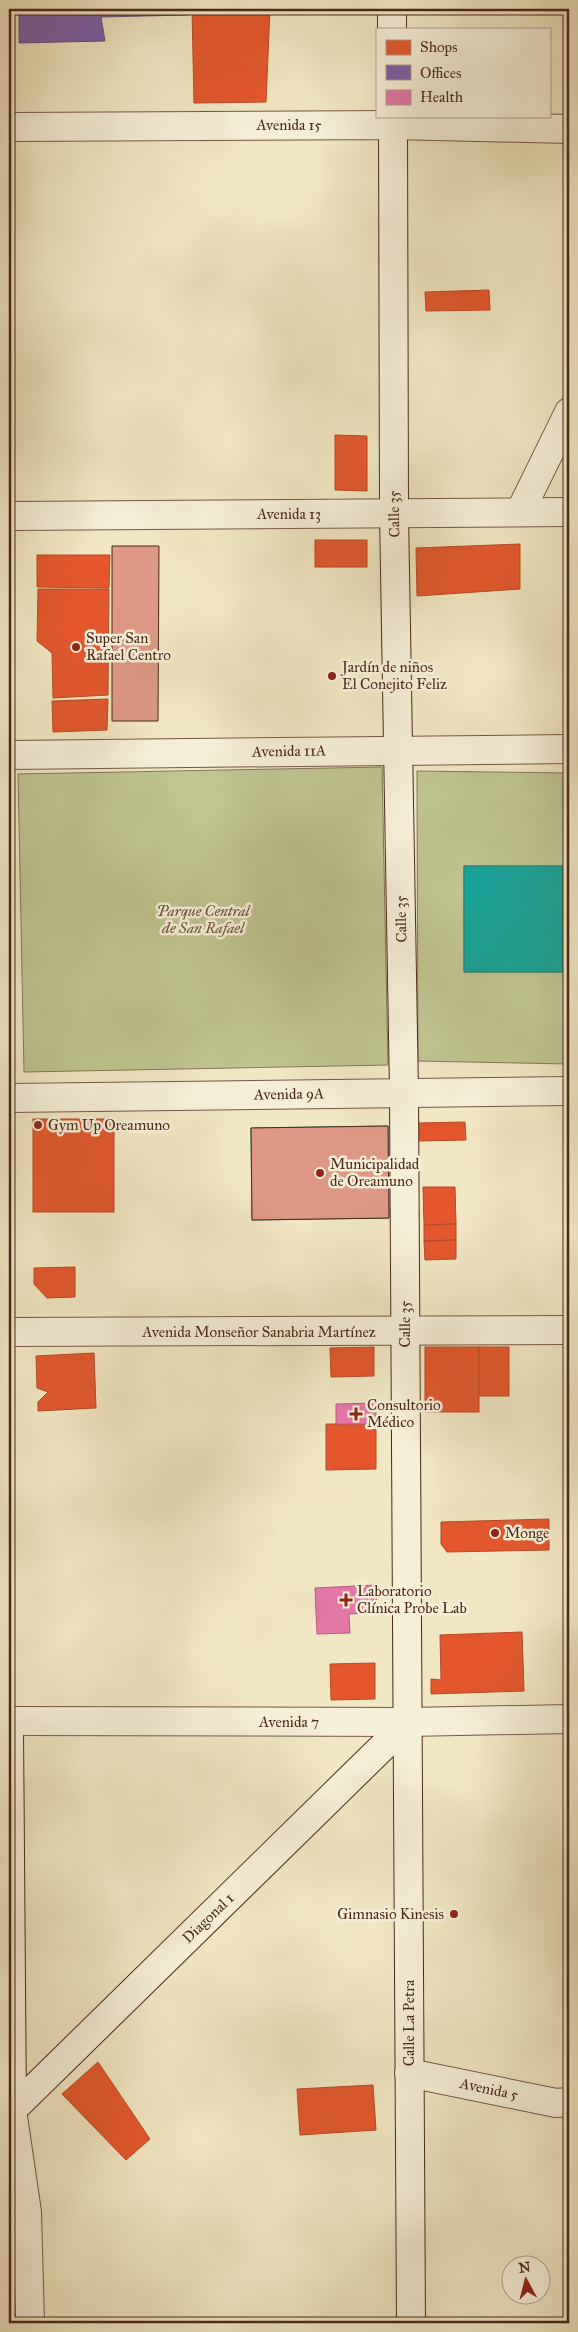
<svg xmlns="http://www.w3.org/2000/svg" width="578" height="2332" viewBox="0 0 578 2332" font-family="'IM FELL Great Primer',serif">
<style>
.green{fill:#bfc490;stroke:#857654}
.shops{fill:#e4572e;stroke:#b64928}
.offices{fill:#7b5ea7;stroke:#6d4e7c}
.health{fill:#e377a8;stroke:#b55f7d}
.public{fill:#17a398;stroke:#277e72}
.building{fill:#dd9983;stroke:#4b2819}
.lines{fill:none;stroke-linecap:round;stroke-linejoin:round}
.street-casing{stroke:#745843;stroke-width:30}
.secondary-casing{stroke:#4b2819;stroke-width:30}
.street{stroke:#f6efd7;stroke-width:28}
.secondary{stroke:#f6efd7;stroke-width:28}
.poi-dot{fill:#8f2418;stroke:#f6efd7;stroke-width:2}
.labels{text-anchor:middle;stroke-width:5;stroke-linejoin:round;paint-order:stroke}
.street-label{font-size:15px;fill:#4b2819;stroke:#f6efd7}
.poi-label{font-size:15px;fill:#4b2819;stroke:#f6efd7;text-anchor:start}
.park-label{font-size:15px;font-style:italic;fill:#684f37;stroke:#f6efd7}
</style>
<rect width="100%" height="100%" fill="#f1e7c2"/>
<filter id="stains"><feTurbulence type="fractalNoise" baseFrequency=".004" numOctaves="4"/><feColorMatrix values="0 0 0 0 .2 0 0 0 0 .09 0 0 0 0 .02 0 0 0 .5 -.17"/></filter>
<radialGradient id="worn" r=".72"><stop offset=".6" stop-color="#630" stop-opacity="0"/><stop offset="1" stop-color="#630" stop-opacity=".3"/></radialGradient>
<g class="green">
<path d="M382 767 388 1065 24 1072 18 774Z"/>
<path d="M417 771 569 773V866H464V972H569V1064L418 1061Z"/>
</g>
<g class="shops">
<path d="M192 9H270L266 102 194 103Z"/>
<path d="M489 290 490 310 426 311 425 292Z"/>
<path d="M335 435 367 436V491L335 490Z"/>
<rect x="315" y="540" width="52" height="27"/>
<path d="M520 544V589L417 596 416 548Z"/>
<path d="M37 555H110L109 588 37 587Z"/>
<path d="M38 589H109L108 695 53 698 52 653 37 641Z"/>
<path d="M108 699 107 730 53 732 52 701Z"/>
<rect x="33" y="1119" width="81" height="93"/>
<path d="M465 1122 466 1140 418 1141 417 1123Z"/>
<path d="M423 1187H455L456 1224 424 1225Z"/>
<path d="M456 1224V1240L424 1241V1225Z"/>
<path d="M456 1240V1259L425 1260 424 1241Z"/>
<path d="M75 1267V1297L47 1298 34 1284V1268Z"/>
<path d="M374 1347V1376L331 1377 330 1348Z"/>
<rect x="425" y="1347" width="54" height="65"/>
<rect x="479" y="1347" width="30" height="49"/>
<path d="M94 1353 96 1408 38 1411V1402L48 1392 37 1388 36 1356Z"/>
<path d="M326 1424H376V1469L326 1470Z"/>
<path d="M549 1519V1550L447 1552 441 1544V1522Z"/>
<path d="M522 1632 524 1691 431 1694V1679L441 1680 440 1635Z"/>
<path d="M375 1663V1699L331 1700 330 1664Z"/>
<path d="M98 2062 150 2139 126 2160 62 2094Z"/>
<path d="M373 2085 376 2130 300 2135 297 2089Z"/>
</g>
<path class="offices" d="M19 9H188V15L101 17 105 41 19 43Z"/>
<g class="health">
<path d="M376 1403V1424H336V1404Z"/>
<path d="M376 1585 377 1613 349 1614 350 1633 317 1634 315 1588Z"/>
</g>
<g class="public">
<rect x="464" y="866" width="105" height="106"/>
<path d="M388 1126 389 1218 252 1220 251 1128Z"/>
</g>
<g class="building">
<path d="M112 546H159L158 721H112Z"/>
<path d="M388 1126 389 1218 252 1220 251 1128Z"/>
</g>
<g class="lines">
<g class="street-casing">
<g id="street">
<path d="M9 127 393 125 569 129"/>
<path d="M520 512 569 412"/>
<path d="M9 516 569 512"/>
<path d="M9 755 569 749"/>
<path d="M9 1098 569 1091"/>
<path d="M9 1332 569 1330"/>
<path d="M9 1721 408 1722 569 1719"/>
<path d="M409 2073 556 2103 569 2102"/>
<path d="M12 2110 27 2212 30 2323"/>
</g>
</g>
<g class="secondary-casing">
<g id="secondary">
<path d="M392 9V29"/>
<path d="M393 116 394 513 404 1092 411 2323"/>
<path d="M9 1729 12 2110"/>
<path d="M9 2113 408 1722"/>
</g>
</g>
<use href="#street" class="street"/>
<use href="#secondary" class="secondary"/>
</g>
<g class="poi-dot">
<circle cx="76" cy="647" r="5"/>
<circle cx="332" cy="676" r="5"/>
<circle cx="38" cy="1125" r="5"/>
<circle cx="320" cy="1173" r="5"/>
<path d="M353.5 1406.5h5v5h5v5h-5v5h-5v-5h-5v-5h5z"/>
<circle cx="495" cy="1533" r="5"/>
<path d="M343.5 1592.5h5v5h5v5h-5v5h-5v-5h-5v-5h5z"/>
<circle cx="454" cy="1914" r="5"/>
</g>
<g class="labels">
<g class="street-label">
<text x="289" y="130">Avenida 15</text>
<text x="289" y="519">Avenida 13</text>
<text transform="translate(394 514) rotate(-91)" y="5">Calle 35</text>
<text transform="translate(289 751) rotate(-1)" y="5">Avenida 11A</text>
<text transform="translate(401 919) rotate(-91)" y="5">Calle 35</text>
<text transform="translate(289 1094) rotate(-1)" y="5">Avenida 9A</text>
<text transform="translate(405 1324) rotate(-90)" y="5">Calle 35</text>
<text x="259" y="1337">Avenida Monseñor Sanabria Martínez</text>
<text x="289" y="1727">Avenida 7</text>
<text transform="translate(208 1918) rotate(-44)" y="5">Diagonal 1</text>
<text transform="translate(409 2023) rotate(-90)" y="5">Calle La Petra</text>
<text transform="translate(489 2089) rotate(12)" y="5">Avenida 5</text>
</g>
<g class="poi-label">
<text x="86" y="643">Super San<tspan x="86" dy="17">Rafael Centro</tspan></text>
<text x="342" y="672">Jardín de niños<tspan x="342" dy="17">El Conejito Feliz</tspan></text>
<text x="48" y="1130">Gym Up Oreamuno</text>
<text x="330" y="1169">Municipalidad<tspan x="330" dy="17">de Oreamuno</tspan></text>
<text x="367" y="1410">Consultorio<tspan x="367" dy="17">Médico</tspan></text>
<text x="505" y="1538">Monge</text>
<text x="357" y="1596">Laboratorio<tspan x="357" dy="17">Clínica Probe Lab</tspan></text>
<text x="444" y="1919" text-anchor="end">Gimnasio Kinesis</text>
</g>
<g class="park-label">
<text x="203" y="916">Parque Central<tspan x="203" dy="17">de San Rafael</tspan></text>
</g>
</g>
<rect width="578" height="2332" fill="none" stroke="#f1e7c2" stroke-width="30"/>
<rect x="10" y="10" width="558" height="2312" fill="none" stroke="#4b2819" stroke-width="2.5"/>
<rect x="15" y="15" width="548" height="2302" fill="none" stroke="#4b2819"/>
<rect x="376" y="28" width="175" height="90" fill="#f6efd7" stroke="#b29f8b"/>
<rect x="386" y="40" width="25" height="15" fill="#e4572e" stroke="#b29f8b"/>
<text x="420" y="52" font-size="15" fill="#4b2819">Shops</text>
<rect x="386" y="65" width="25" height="15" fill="#7b5ea7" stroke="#b29f8b"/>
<text x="420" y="78" font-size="15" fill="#4b2819">Offices</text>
<rect x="386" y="90" width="25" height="15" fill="#e377a8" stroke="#b29f8b"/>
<text x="420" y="102" font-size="15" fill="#4b2819">Health</text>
<g transform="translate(526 2280) rotate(353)"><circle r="24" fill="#f6efd7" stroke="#b29f8b"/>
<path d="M0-4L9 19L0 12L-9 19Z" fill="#8f2418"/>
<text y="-8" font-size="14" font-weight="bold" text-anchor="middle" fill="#4b2819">N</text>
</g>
<rect width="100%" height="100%" filter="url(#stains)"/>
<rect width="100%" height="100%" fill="url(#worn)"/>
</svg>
